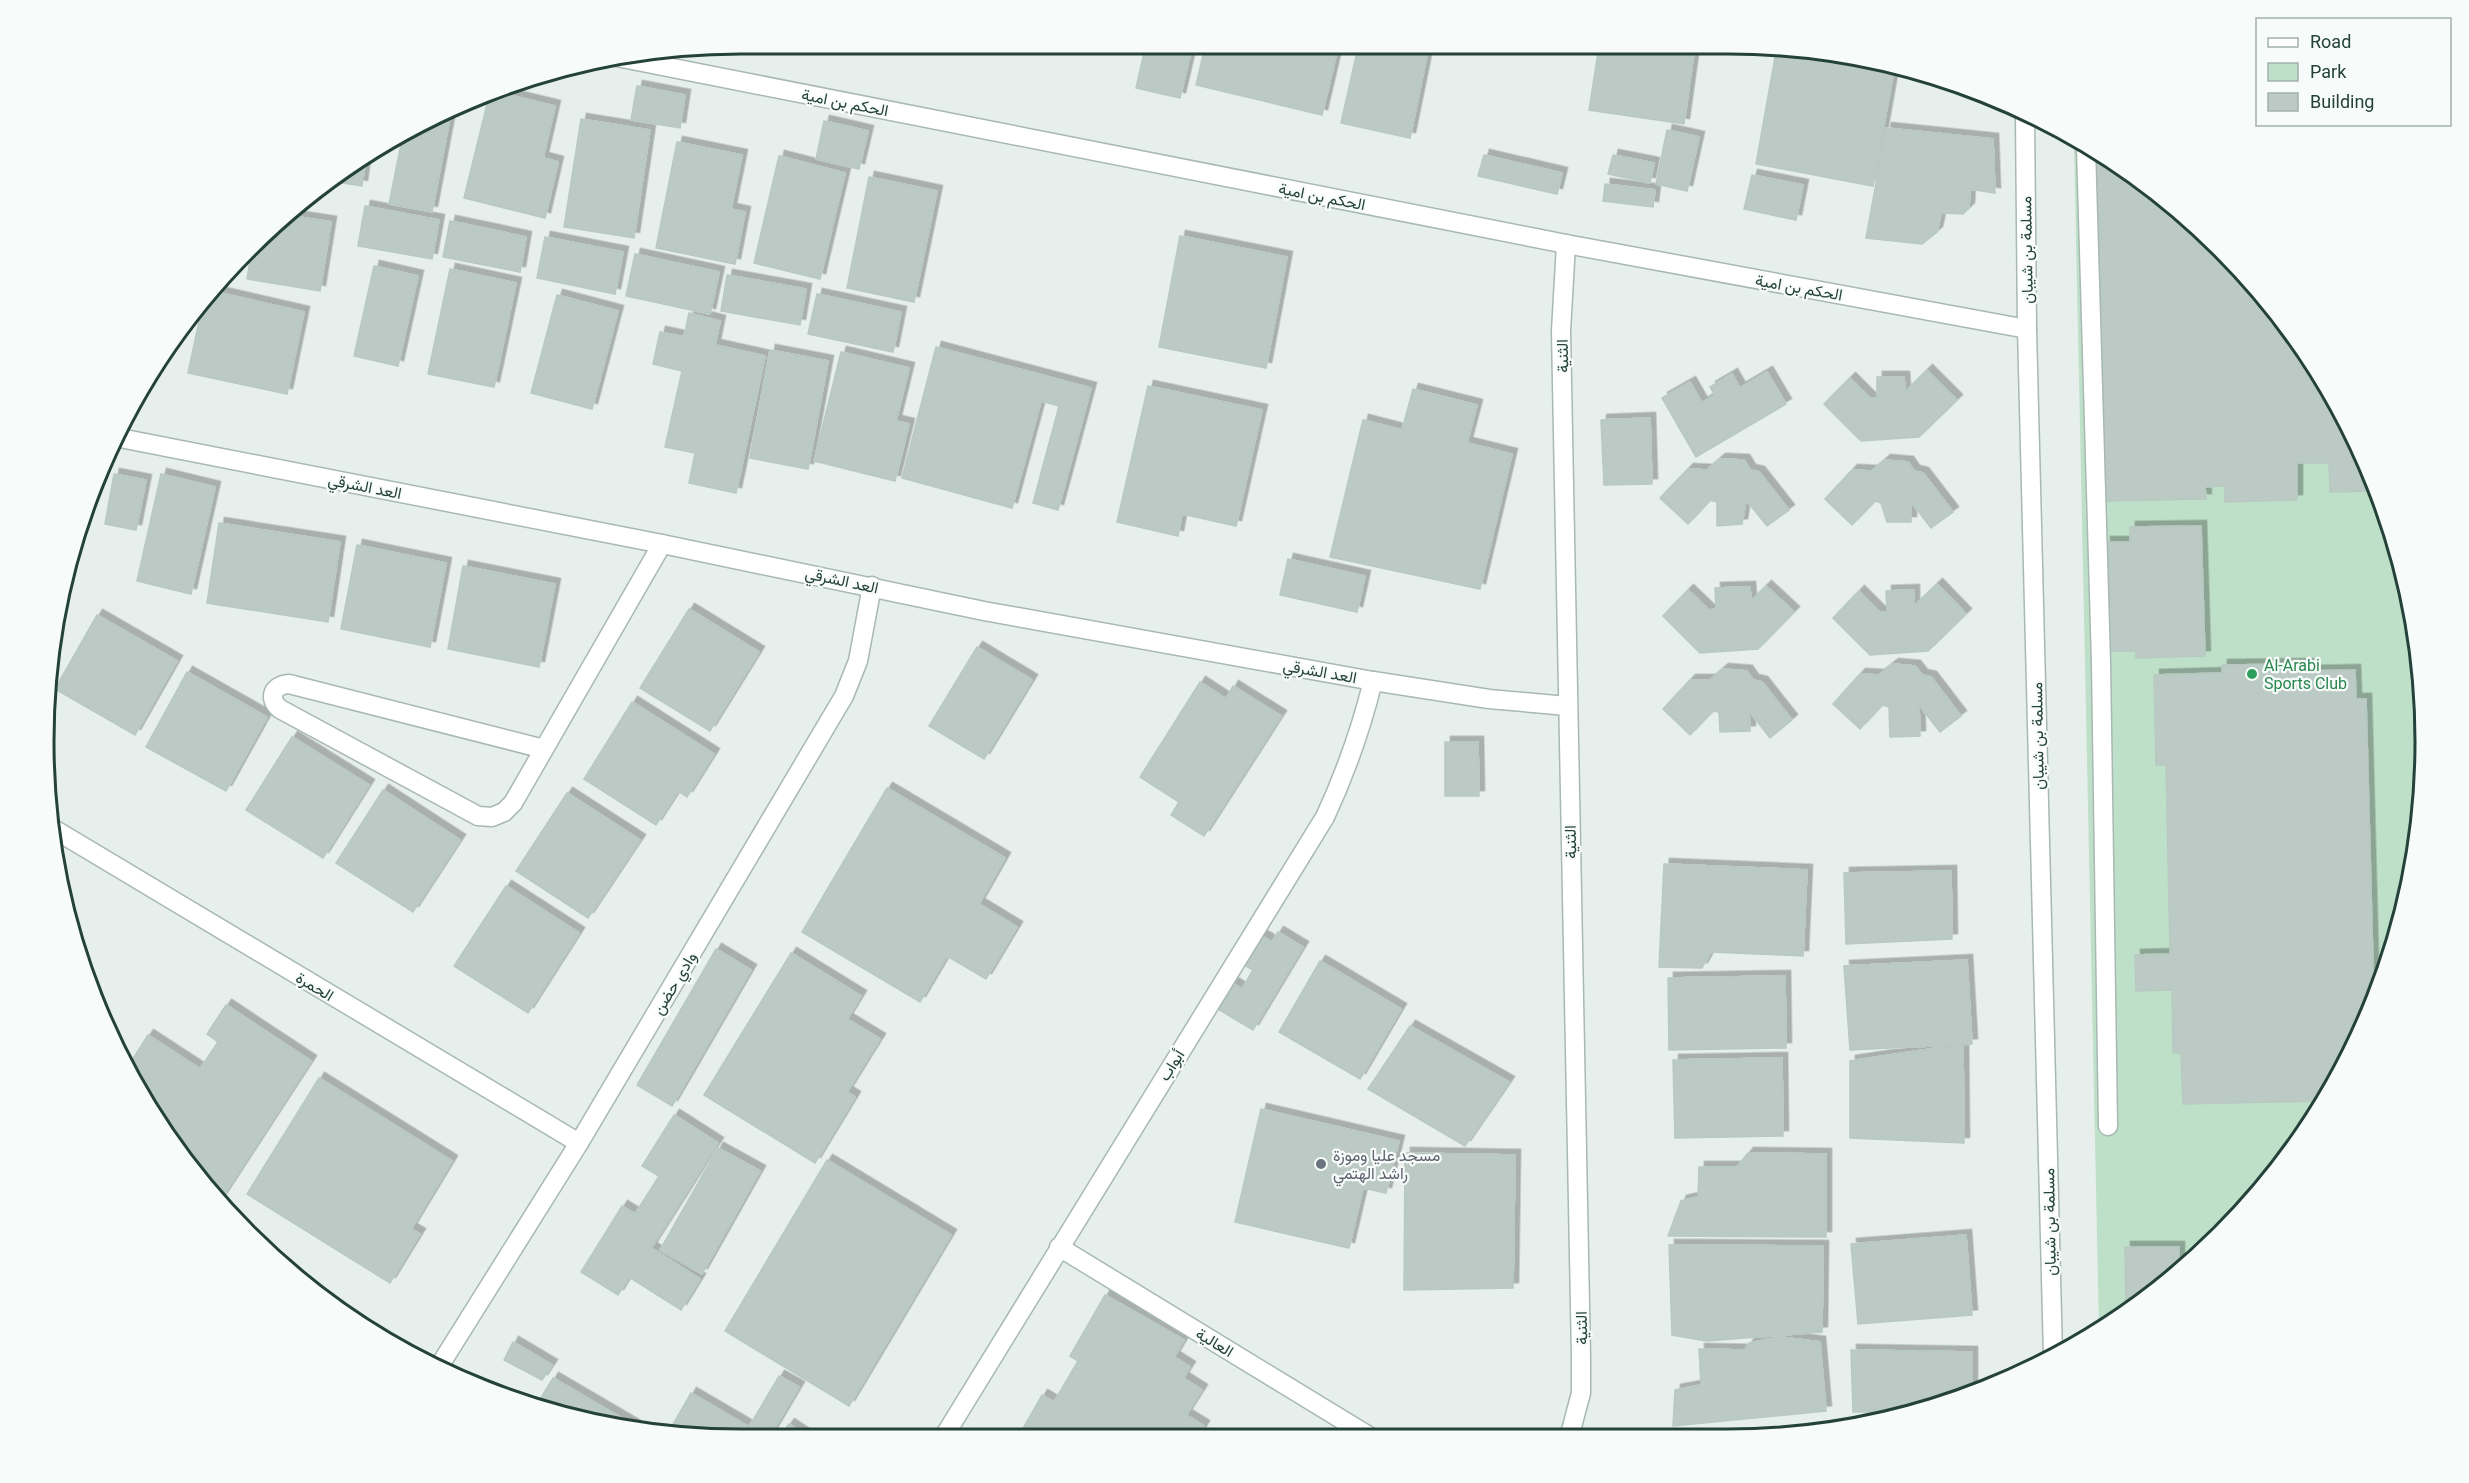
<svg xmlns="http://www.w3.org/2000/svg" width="2469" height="1483" viewBox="0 0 2469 1483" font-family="Roboto,Vazirmatn,sans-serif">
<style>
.green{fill:#bfe0c8}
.building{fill:#bbcac4;stroke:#b8c9c2;stroke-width:1.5;filter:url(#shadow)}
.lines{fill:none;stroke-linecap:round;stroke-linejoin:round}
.lane-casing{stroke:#a8b8b2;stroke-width:21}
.street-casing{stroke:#a8b8b2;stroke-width:21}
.lane{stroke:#fff;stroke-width:18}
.street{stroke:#fff;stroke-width:18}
.leisure-dot{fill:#2e9e5b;stroke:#f7fbf9;stroke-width:2}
.worship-dot{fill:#6b7280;stroke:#f7fbf9;stroke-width:2}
.labels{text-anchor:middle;stroke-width:4.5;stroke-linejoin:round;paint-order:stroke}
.street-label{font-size:16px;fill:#24423a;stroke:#f7fbf9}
.leisure-label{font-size:16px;fill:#27864d;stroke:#f7fbf9;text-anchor:start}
.worship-label{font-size:16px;fill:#5b616d;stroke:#f7fbf9;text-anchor:start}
.rim{fill:none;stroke:#24423a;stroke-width:3}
</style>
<defs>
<filter id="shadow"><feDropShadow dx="5.5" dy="-5.5" stdDeviation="0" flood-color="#0004"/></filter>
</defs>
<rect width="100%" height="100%" fill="#e6efeb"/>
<path class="green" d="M2074 141 2116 161 2221 248 2308 354 2372 475 2412 606 2425 742 2412 878 2372 1009 2308 1130 2188 1266 2099 1330Z"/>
<g class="building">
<path d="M1695 45 1684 124 1589 110 1599 46Z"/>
<path d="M1413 46 1428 50 1410 138 1341 123 1358 47Z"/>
<path d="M1777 46 1894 69 1873 186 1756 164Z"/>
<path d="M1192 47 1180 98 1136 88 1145 48Z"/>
<path d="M1205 47H1338L1322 115 1196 85Z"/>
<path d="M637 86 685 95 680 128 631 120Z"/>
<path d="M492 91 555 106 543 158 558 162 545 218 464 198 490 92Z"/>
<path d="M452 107 432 212 389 204 403 134 432 116Z"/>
<path d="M581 119 650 130 634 238 564 227Z"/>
<path d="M824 121 868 131 859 169 816 159Z"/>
<path d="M1886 128 1993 139 1995 193 1970 189 1969 208 1963 214 1941 213 1937 232 1922 244 1866 238Z"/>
<path d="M1667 130 1699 137 1687 191 1656 184Z"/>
<path d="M677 142 742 155 731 209 745 212 735 264 656 248Z"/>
<path d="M2091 149 2116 161 2221 248 2308 354 2372 475 2377 491 2330 492 2329 463H2297V500L2225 502V486L2205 487 2206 499 2106 501Z"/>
<path d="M1484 155 1562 173 1557 194 1478 176Z"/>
<path d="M1613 155 1654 163 1650 183 1608 174Z"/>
<path d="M779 156 845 173 820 279 754 263Z"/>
<path d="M366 157 362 186 330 181V179Z"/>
<path d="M1752 175 1803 185 1796 220 1744 209Z"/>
<path d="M869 177 937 191 914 302 847 288Z"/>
<path d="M1605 184 1655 190 1653 207 1603 201Z"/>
<path d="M365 206 439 220 432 259 358 246Z"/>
<path d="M286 215 331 222 320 291 247 279 253 244Z"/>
<path d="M450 221 526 237 520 272 443 257Z"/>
<path d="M1180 236 1287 257 1266 368 1159 347Z"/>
<path d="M545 237 623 252 615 294 537 278Z"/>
<path d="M635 254 719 272 710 314 626 296Z"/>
<path d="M374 266 418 276 398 366 354 356Z"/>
<path d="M450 269 516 283 494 387 428 374Z"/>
<path d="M727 275 806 289 800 325 721 311Z"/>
<path d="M212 291 304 312 287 394 188 373 203 303Z"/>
<path d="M817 294 901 312 893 352 808 334Z"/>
<path d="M557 295 618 311 592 409 531 393Z"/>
<path d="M689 313 720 321 715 345 765 356 736 493 689 483 695 453 665 447 682 371 653 364 660 332 684 337Z"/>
<path d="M936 347 1091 388 1058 510 1033 503 1059 406 1041 401 1012 508 902 478Z"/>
<path d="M770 350 828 361 808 469 750 458Z"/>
<path d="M841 352 909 368 896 421 909 424 895 481 814 461Z"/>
<path d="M1927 370 1957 400 1919 437 1861 441 1824 404 1850 378 1870 398H1877V377H1904L1905 392Z"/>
<path d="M1767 372 1786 404 1696 457 1662 398 1690 382 1702 403 1715 395 1710 387 1732 374 1740 388Z"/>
<path d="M1148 386 1262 410 1236 526 1182 514 1178 536 1117 522Z"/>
<path d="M1413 389 1477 405 1467 443 1512 454 1480 589 1330 557 1363 420 1402 430Z"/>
<path d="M1650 418 1652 484 1604 485 1601 420Z"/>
<path d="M1720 459 1744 460 1750 470 1759 472 1789 510 1767 526 1746 500 1742 524 1717 526V502L1710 500 1688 524 1660 498 1688 469 1707 470Z"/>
<path d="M1885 460 1908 462 1914 471 1923 473 1953 512 1931 528 1911 502V522H1887L1881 503 1875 501 1852 525 1825 499 1852 470 1872 471Z"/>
<path d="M114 474 146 480 136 530 105 524Z"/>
<path d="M161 474 215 487 191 594 137 581Z"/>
<path d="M219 523 340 542 328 622 207 603Z"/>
<path d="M2201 526 2205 656 2136 658V651H2109L2105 542H2130V527Z"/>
<path d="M357 545 446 563 430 647 341 629Z"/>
<path d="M1288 559 1365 576 1357 612 1280 595Z"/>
<path d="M463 566 555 584 539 667 448 649Z"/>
<path d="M1937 584 1966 614 1928 651 1870 655 1833 618 1859 591 1880 612H1887L1886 591 1914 590V606Z"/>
<path d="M1766 586 1794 612 1758 649 1700 653 1663 616 1688 590 1709 610 1716 609 1715 588 1750 587 1751 601Z"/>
<path d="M689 609 759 652 710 731 640 688Z"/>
<path d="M97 615 177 661 135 735 55 689Z"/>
<path d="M977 647 1032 680 984 759 929 726Z"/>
<path d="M1893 664 1915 666 1922 675 1931 677 1961 716 1940 732 1919 705 1920 736 1890 737 1889 707 1882 705 1860 729 1833 704 1860 674 1879 675Z"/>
<path d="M2308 664V671L2355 670 2356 699H2366L2374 1004 2323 1101 2183 1104 2181 1053H2173L2172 990 2136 991 2135 955 2170 954 2166 765H2156L2154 675 2222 673V665Z"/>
<path d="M1723 669 1747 671 1753 680 1762 682 1792 720 1770 738 1749 711 1750 731 1720 732 1719 712 1713 711 1690 735 1663 709 1690 680H1710Z"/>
<path d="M187 672 267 717 226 791 146 747Z"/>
<path d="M1200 682 1226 699 1233 686 1281 716 1204 836 1171 815 1179 802 1140 777Z"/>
<path d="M632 702 714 754 687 797 678 791 656 825 584 779Z"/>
<path d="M292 737 369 785 323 858 246 810Z"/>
<path d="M1445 742H1478L1479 796H1445Z"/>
<path d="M887 788 1005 858 979 904 1017 927 986 979 947 956 920 1002 802 932Z"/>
<path d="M383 790 460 840 413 912 336 863Z"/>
<path d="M567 793 640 840 588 918 516 871Z"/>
<path d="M1664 864 1807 870 1803 956 1711 952 1702 968 1659 967Z"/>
<path d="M1951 871 1952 939 1846 944 1844 873Z"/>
<path d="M506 886 579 933 528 1013 454 966Z"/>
<path d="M1255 932 1272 942 1278 932 1303 947 1253 1030 1211 1005 1226 979 1242 989 1253 970 1237 961Z"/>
<path d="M716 949 751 970 672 1106 637 1085Z"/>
<path d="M791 953 861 996 847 1019 880 1039 847 1092 855 1097 815 1163 704 1095Z"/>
<path d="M1967 960 1972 1044 1850 1050 1844 966Z"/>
<path d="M1320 961 1401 1009 1360 1079 1279 1032Z"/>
<path d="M1785 976 1786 1048 1669 1050 1668 978Z"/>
<path d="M226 1005 311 1061 219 1202 188 1166 137 1090 127 1068 148 1035 200 1069 218 1042 207 1034Z"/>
<path d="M1410 1026 1509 1082 1465 1146 1368 1089Z"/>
<path d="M1963 1044 1964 1143 1850 1138V1061Z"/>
<path d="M1782 1058 1783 1136 1675 1138 1673 1060Z"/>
<path d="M319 1078 452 1161 411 1229 420 1234 390 1283 247 1194Z"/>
<path d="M1261 1109 1399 1141 1386 1193 1363 1188 1349 1248 1235 1222Z"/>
<path d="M674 1115 718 1143 651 1248 700 1279 681 1310 629 1277 618 1295 581 1272 622 1206 635 1214 659 1176 642 1166Z"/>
<path d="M718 1148 760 1171 702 1274 660 1250Z"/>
<path d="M1405 1153 1515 1155 1513 1288 1404 1290Z"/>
<path d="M1748 1153 1826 1154V1237L1668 1236 1681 1201 1698 1197 1699 1167H1737Z"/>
<path d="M827 1160 951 1235 849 1406 725 1331Z"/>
<path d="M1966 1235 1972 1315 1858 1324 1851 1244Z"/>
<path d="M1669 1245 1823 1246 1822 1332 1707 1341 1672 1335Z"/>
<path d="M2125 1247H2179V1273L2126 1311Z"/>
<path d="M1105 1295 1184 1340 1174 1357 1190 1367 1183 1378 1202 1390 1186 1415 1204 1426 1197 1438H1031L1021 1432 1042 1395 1054 1402 1078 1361 1070 1356Z"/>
<path d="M1780 1337 1820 1342 1826 1411 1673 1426 1675 1390 1701 1385 1699 1349 1745 1350 1749 1343Z"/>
<path d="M513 1342 552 1365 542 1380 504 1360Z"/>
<path d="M1851 1350 1972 1352V1389L1918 1412H1853Z"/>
<path d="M779 1376 799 1387 769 1438H696L668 1433 691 1393 749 1427Z"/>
<path d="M553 1378 635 1426 536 1406Z"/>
<path d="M789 1424 810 1438H779Z"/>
<path d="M1801 1433 1773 1438H1675V1437Z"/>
</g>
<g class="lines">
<g class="lane-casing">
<path id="lane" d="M2086 147 2101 662 2108 1126"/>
</g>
<g class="street-casing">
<g id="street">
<path d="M617 57 1566 244 2027 329"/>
<path d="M2025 117 2027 329 2053 1356"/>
<path d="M1566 244 1561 331 1581 1357V1393L1569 1438"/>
<path d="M120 438 662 544 984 611 1373 681 1489 699 1567 706"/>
<path d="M544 749 289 684C273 685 267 698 280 709L478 816 492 817 504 812 513 803 662 544"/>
<path d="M52 828 579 1143"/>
<path d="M1059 1247 1372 1438"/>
<path d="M440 1365 579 1143 844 696 858 661 872 586"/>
<path d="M943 1438 1325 817C1346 772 1361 729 1373 681"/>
</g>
</g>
<use href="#lane" class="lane"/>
<use href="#street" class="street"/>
</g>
<circle class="leisure-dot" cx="2252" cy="674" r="6"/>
<circle class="worship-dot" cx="1321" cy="1164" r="6"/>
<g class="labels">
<g class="street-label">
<text transform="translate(845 102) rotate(11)" y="6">الحكم بن امية</text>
<text transform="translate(1322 196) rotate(11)" y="6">الحكم بن امية</text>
<text transform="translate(2026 250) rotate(-91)" y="6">مسلمة بن شيبان</text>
<text transform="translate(1799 287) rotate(10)" y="6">الحكم بن امية</text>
<text transform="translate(1562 356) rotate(-91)" y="6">الثنية</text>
<text transform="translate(365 486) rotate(11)" y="6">العد الشرقي</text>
<text transform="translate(842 580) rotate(12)" y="6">العد الشرقي</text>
<text transform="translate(1320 671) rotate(10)" y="6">العد الشرقي</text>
<text transform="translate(2037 736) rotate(-91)" y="6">مسلمة بن شيبان</text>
<text transform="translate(1570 842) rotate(-91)" y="6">الثنية</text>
<text transform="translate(674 983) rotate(-59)" y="6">وادي حضن</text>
<text transform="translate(315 986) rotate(31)" y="6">الحمرة</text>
<text transform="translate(1171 1065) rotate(-58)" y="6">أبواب</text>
<text transform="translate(2049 1222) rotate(-91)" y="6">مسلمة بن شيبان</text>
<text transform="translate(1581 1328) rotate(-91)" y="6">الثنية</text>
<text transform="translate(1215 1342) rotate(31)" y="6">العالية</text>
</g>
<g class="leisure-label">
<text x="2264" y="671">Al-Arabi<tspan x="2264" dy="18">Sports Club</tspan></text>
</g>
<g class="worship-label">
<text x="1333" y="1161">مسجد عليا وموزة<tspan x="1333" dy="18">راشد الهتمي</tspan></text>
</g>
</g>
<path d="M0 0H2469V1483H0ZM741 54H1728A687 687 0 0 1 2415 741V742A687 687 0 0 1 1728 1429H741A687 687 0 0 1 54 742V741A687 687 0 0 1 741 54Z" fill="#f7fbf9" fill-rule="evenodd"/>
<path class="rim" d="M741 54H1728A687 687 0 0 1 2415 741V742A687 687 0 0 1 1728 1429H741A687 687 0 0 1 54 742V741A687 687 0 0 1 741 54Z"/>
<rect x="2256" y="18" width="195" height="108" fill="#f7fbf9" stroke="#a3b1ad" stroke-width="1.5"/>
<rect x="2268" y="38" width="30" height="9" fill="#ffffff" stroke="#a3b1ad" stroke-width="1.5"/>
<text x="2310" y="48" font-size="18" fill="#24423a">Road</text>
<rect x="2268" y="63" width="30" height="18" fill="#bfe0c8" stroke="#a3b1ad" stroke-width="1.5"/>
<text x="2310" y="78" font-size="18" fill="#24423a">Park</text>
<rect x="2268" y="93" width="30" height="18" fill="#bbcac4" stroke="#a3b1ad" stroke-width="1.5"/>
<text x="2310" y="108" font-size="18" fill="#24423a">Building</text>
</svg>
